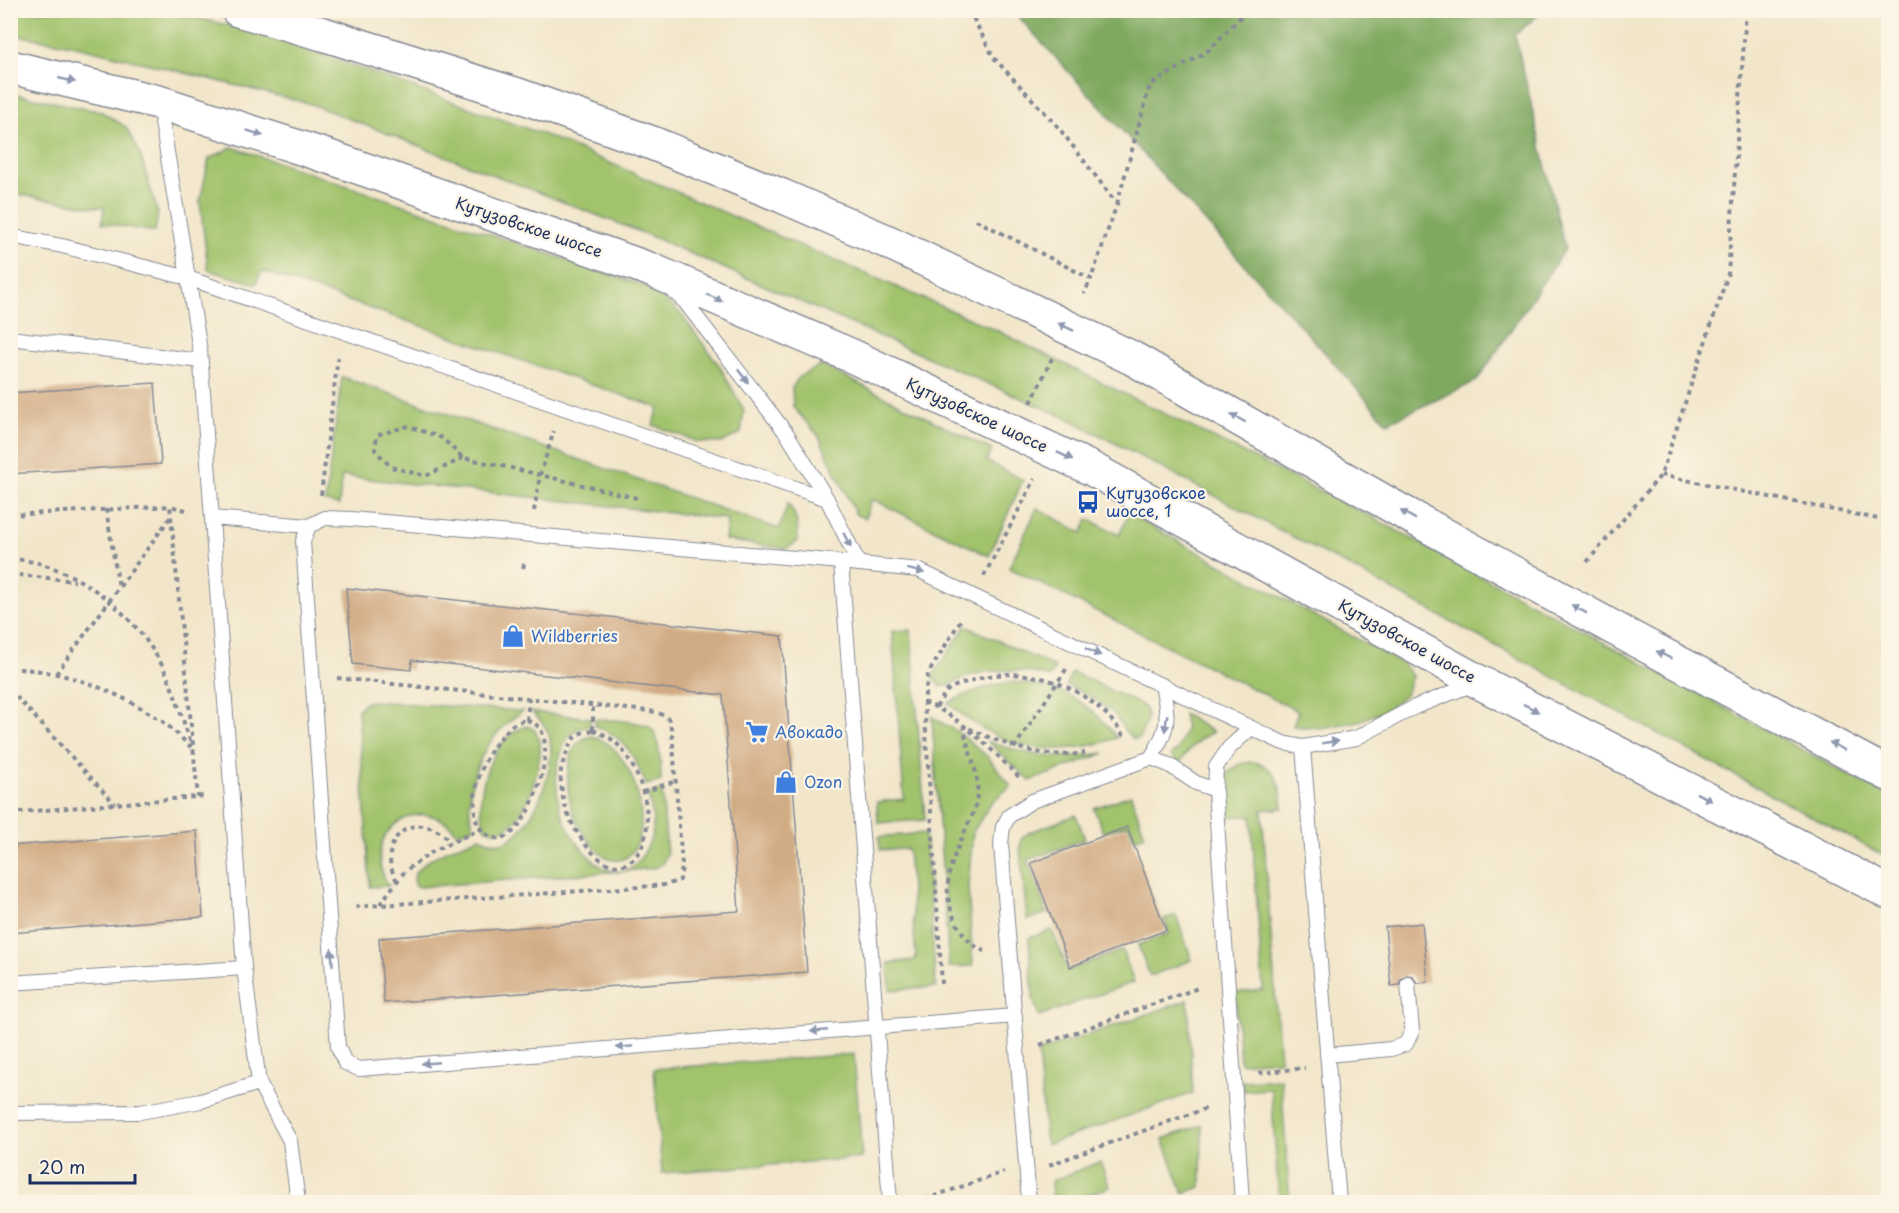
<svg xmlns="http://www.w3.org/2000/svg" width="1899" height="1213" viewBox="0 0 1899 1213" font-family="'Playpen Sans',sans-serif">
<style>
.green{fill:#a1c36c;stroke:#5e7965;stroke-width:1.5}
.forest{fill:#80a960;stroke:#4e6c5f;stroke-width:1.5}
.building{fill:#d1ab83}
.lines{fill:none;stroke-linecap:round;stroke-linejoin:round}
.lane-casing{stroke:#868a94;stroke-width:16}
.primary-casing{stroke:#868a94;stroke-width:36}
.path{stroke:#868a94;stroke-width:4;stroke-dasharray:4.5 4.5;stroke-linecap:butt}
.lane{stroke:#fff;stroke-width:14}
.primary{stroke:#fff;stroke-width:33}
.oneway{fill:#8d97ae}
.labels{text-anchor:middle;stroke-width:4.5;stroke-linejoin:round;paint-order:stroke}
.street-label{font-size:16px;fill:#1b2f5e;stroke:#fcf5e5}
.transit-label{font-size:16px;fill:#164399;stroke:#fcf5e5;text-anchor:start}
.shop-label{font-size:16px;fill:#366cbe;stroke:#fcf5e5;text-anchor:start}
</style>
<rect width="100%" height="100%" fill="#fcf5e5"/>
<filter id="ink" filterUnits="userSpaceOnUse"><feTurbulence type="fractalNoise" baseFrequency=".0167" numOctaves="2"/><feDisplacementMap in="SourceGraphic" scale="12" xChannelSelector="R" yChannelSelector="G"/><feConvolveMatrix kernelMatrix="1 2 1 2 8 2 1 2 1" color-interpolation-filters="sRGB"/></filter>
<filter id="wash" filterUnits="userSpaceOnUse"><feTurbulence type="fractalNoise" baseFrequency=".008" numOctaves="4" result="noise"/><feDisplacementMap in="SourceGraphic" scale="24" xChannelSelector="R" yChannelSelector="G"/><feGaussianBlur stdDeviation="1.35" result="paint"/><feColorMatrix in="noise" values="0 0 0 0 0 0 0 0 0 0 0 0 0 0 0 0 0 1.4 0 .05"/><feComposite in="paint" operator="in"/></filter>
<g filter="url(#wash)">
<rect width="100%" height="100%" fill="#f2e6ca"/>
<g class="green">
<path d="M10 11H164L259 32 545 135 996 330 1368 515 1888 796V858L1348 566 1069 419 648 235 311 104 72 45 11 34Z"/>
<path d="M10 93 102 112 126 127 139 151 158 213 155 232 102 223 104 207H93L11 193Z"/>
<path d="M232 147 650 288 680 313 719 365 744 410 741 433 721 443 698 442 653 425 659 408 262 271 256 284 208 270 200 201 209 159Z"/>
<path d="M821 365 992 450 986 461 1023 480 989 556 872 499 865 518 856 515 818 435 793 407 792 388 799 377Z"/>
<path d="M342 377 779 529 788 503C797 516 799 527 797 542L786 549 725 540 727 519 342 476 339 505 325 502Z"/>
<path d="M1037 508 1082 533 1088 519 1119 535 1129 514 1403 664 1412 676 1406 694 1386 710 1359 721 1321 728 1293 726 1298 711 1009 568Z"/>
<path d="M966 626 1055 667 1050 677C1023 669 999 668 972 675 961 678 952 685 941 687L932 677Z"/>
<path d="M911 630 925 820 878 823 877 802 904 799 892 631Z"/>
<path d="M1072 672 1142 705C1152 716 1145 726 1139 738L1134 739C1124 734 1121 721 1112 713 1098 700 1083 692 1066 685Z"/>
<path d="M1009 682C1057 684 1088 699 1117 738 1050 760 1001 750 948 703 968 692 986 686 1009 682Z"/>
<path d="M371 701 523 711C513 718 503 726 495 736 476 759 462 799 474 827L457 833C421 788 355 834 389 886L370 887 358 710 363 704Z"/>
<path d="M532 712 591 718 590 725C569 731 567 736 560 756 555 771 556 789 559 805 565 834 609 898 639 860 646 852 653 837 653 827 654 817 650 805 648 795L662 790 667 854 662 864 655 868 623 871 421 887 415 886C414 881 413 876 416 872 427 857 463 843 480 837 489 842 501 846 510 839 536 822 555 769 550 739 548 728 540 720 532 712Z"/>
<path d="M1183 714 1213 732C1198 739 1187 750 1179 765L1171 755 1177 750 1186 729Z"/>
<path d="M932 717 958 732 987 756 1011 786 990 804 973 832 968 886 973 966 949 967Z"/>
<path d="M595 719C607 720 644 720 652 729 661 739 660 768 661 781L646 785C635 757 625 736 595 726Z"/>
<path d="M527 726 535 730C537 734 539 738 540 743 542 768 521 847 485 828 472 796 491 736 527 726Z"/>
<path d="M592 736C599 738 606 742 612 747 635 768 653 826 632 852 608 882 573 823 570 802 567 787 566 771 571 757 575 744 579 739 592 736Z"/>
<path d="M987 741C1033 757 1056 760 1105 753L1030 781Z"/>
<path d="M1243 763C1247 763 1254 761 1258 763 1278 768 1282 791 1283 808L1262 810 1280 1060 1240 1063 1235 993 1263 990 1251 816 1223 817C1221 788 1213 778 1243 763Z"/>
<path d="M1131 795 1145 835 1134 839 1128 824 1103 833 1094 808Z"/>
<path d="M1076 815 1085 839 1028 860 1047 913 1027 920 1020 849 1021 839 1028 833Z"/>
<path d="M925 833 936 987 890 990 888 963 916 960 908 849 880 850 879 837Z"/>
<path d="M1176 915 1192 960 1150 976 1138 945 1169 933 1164 919Z"/>
<path d="M1052 930 1068 970 1122 950 1134 982 1039 1016 1033 999 1029 938Z"/>
<path d="M1188 1000 1193 1093 1046 1145 1038 1052Z"/>
<path d="M854 1054 862 1158 662 1173 654 1069Z"/>
<path d="M1281 1079 1290 1202H1279L1271 1089 1243 1091 1242 1081Z"/>
<path d="M1202 1125 1201 1187 1183 1193 1163 1139Z"/>
<path d="M1100 1162 1110 1187 1067 1202H1052L1051 1181Z"/>
</g>
<path class="forest" d="M1013 11H1543L1515 35 1565 249 1477 381 1387 423 1325 353Z"/>
<g id="blocks">
<g class="building">
<path d="M155 383 161 464 10 474V393Z"/>
<path d="M346 588 782 636 807 972 384 1003 379 938 739 911 723 695 412 660 411 670 353 664Z"/>
<path d="M1127 827 1166 930 1070 967 1031 863Z"/>
<path d="M197 831 203 917 10 933V846Z"/>
<path d="M1422 923 1428 982 1417 983 1412 976 1407 975 1400 980 1399 985 1391 986 1385 927Z"/>
</g>
</g>
</g>
<g filter="url(#ink)">
<use href="#blocks" fill-opacity="0" stroke="#868a94" stroke-width="1.5"/>
<g class="lines">
<g class="lane-casing">
<g id="lane">
<path d="M10 236 62 246 188 278 827 499"/>
<path d="M673 291 685 302 787 434 827 499 859 564"/>
<path d="M10 338 201 361"/>
<path d="M212 518 309 526"/>
<path d="M841 562 351 519 325 518 309 526 303 541 338 1047 345 1063 359 1069 1015 1016"/>
<path d="M1303 747 1339 1202"/>
<path d="M1151 758C1170 726 1169 720 1162 685"/>
<path d="M1215 790 1216 767 1229 748 1251 728"/>
<path d="M10 983 244 968"/>
<path d="M1327 1055 1391 1049 1406 1044 1412 1031 1408 984"/>
<path d="M259 1083 290 1141 298 1202"/>
<path d="M10 1113 140 1112 201 1101 259 1083 244 968 200 350 159 104"/>
<path d="M890 1202 841 562 918 570 1283 743 1303 747 1356 738 1415 707 1474 684"/>
<path d="M1029 1202 1001 844 1003 827 1009 816 1032 801 1151 758 1169 765 1196 783 1215 790 1242 1202"/>
</g>
</g>
<g class="primary-casing">
<g id="primary">
<path d="M238 10 323 34 518 95 652 143 782 196 888 242 1132 358 1399 510 1630 637 1888 774"/>
<path d="M10 67 158 102 332 158 649 269 852 356 1092 469 1479 682 1888 892"/>
</g>
</g>
<g class="path">
<path d="M969 10 994 58 1059 128 1117 204 1091 279"/>
<path d="M1117 204 1150 85 1209 50 1247 10"/>
<path d="M976 220 1091 279 1084 294"/>
<path d="M1031 403 1052 358"/>
<path d="M463 458 426 476 391 467 375 450 377 435 408 426 442 438 463 458 507 467 637 498"/>
<path d="M1661 475 1888 521"/>
<path d="M321 495 338 357"/>
<path d="M106 509 119 588"/>
<path d="M186 510 170 506 198 797"/>
<path d="M534 511 540 475 554 431"/>
<path d="M10 515 170 506"/>
<path d="M10 558C21 560 32 561 42 564 94 580 139 621 164 669 175 692 182 719 191 743"/>
<path d="M1587 562 1661 475 1728 274 1746 10"/>
<path d="M523 568 525 560"/>
<path d="M10 574 75 581"/>
<path d="M984 576 1035 479"/>
<path d="M10 669C63 668 119 692 162 721 173 729 183 740 193 749"/>
<path d="M56 674 172 515"/>
<path d="M337 678 657 712 668 718 672 731 682 866 680 880 666 885 353 907"/>
<path d="M10 690 115 804"/>
<path d="M924 702C959 715 995 753 1021 779"/>
<path d="M936 707C940 702 943 695 947 691 956 684 967 682 977 679 1032 662 1098 691 1126 740"/>
<path d="M527 720C531 722 536 724 539 727 557 750 531 823 507 836 494 843 479 832 476 819 470 789 484 755 504 734 507 731 510 726 514 724 517 722 523 721 527 720Z"/>
<path d="M527 720 529 698"/>
<path d="M593 730C601 733 610 737 616 743 640 766 659 824 638 853 611 892 572 832 565 806 562 796 560 780 561 770 562 764 565 758 567 752 570 745 572 738 579 734 583 732 589 731 593 730Z"/>
<path d="M593 730V705"/>
<path d="M1014 748 1067 668"/>
<path d="M643 792 676 781"/>
<path d="M10 813 207 796"/>
<path d="M397 881C372 839 419 804 450 842"/>
<path d="M380 904 405 871 435 850 480 829"/>
<path d="M985 951C972 947 962 934 956 922 939 887 951 862 966 829 969 821 975 812 976 803 982 770 967 756 964 726 1002 744 1042 760 1085 753"/>
<path d="M942 984 924 702 928 674 962 618"/>
<path d="M1040 1045 1198 988"/>
<path d="M1259 1073 1305 1068"/>
<path d="M1049 1165 1207 1108"/>
<path d="M917 1202 1004 1172"/>
</g>
<use href="#lane" class="lane"/>
<use href="#primary" class="primary"/>
</g>
<defs><path id="oneway-solid" d="M-6-.8H1V-3.2L6.5 0L1 3.2V.8H-6Z" transform="scale(1.5)"/></defs>
<g class="oneway">
<use href="#oneway-solid" transform="translate(67 80) rotate(13)"/>
<use href="#oneway-solid" transform="translate(255 133) rotate(18)"/>
<use href="#oneway-solid" transform="translate(715 298) rotate(23)"/>
<use href="#oneway-solid" transform="translate(1066 327) rotate(-154)"/>
<use href="#oneway-solid" transform="translate(743 376) rotate(52)"/>
<use href="#oneway-solid" transform="translate(1238 418) rotate(-150)"/>
<use href="#oneway-solid" transform="translate(1065 456) rotate(25)"/>
<use href="#oneway-solid" transform="translate(1408 515) rotate(-151)"/>
<use href="#oneway-solid" transform="translate(847 540) rotate(64)"/>
<use href="#oneway-solid" transform="translate(916 571) rotate(14)"/>
<use href="#oneway-solid" transform="translate(1579 609) rotate(-151)"/>
<use href="#oneway-solid" transform="translate(1093 652) rotate(25)"/>
<use href="#oneway-solid" transform="translate(1664 655) rotate(-152)"/>
<use href="#oneway-solid" transform="translate(1531 708) rotate(27)"/>
<use href="#oneway-solid" transform="translate(1166 723) rotate(99)"/>
<use href="#oneway-solid" transform="translate(1330 742) rotate(-9)"/>
<use href="#oneway-solid" transform="translate(1837 746) rotate(-152)"/>
<use href="#oneway-solid" transform="translate(1704 797) rotate(27)"/>
<use href="#oneway-solid" transform="translate(332 957) rotate(-94)"/>
<use href="#oneway-solid" transform="translate(819 1031) rotate(175)"/>
<use href="#oneway-solid" transform="translate(625 1047) rotate(175)"/>
<use href="#oneway-solid" transform="translate(430 1063) rotate(175)"/>
</g>
</g>
<defs>
<g id="bus-bare" transform="scale(1.8)"><path d="M-5-6H5V4H4V6H2V4H-2V6H-4V4H-5ZM-3.5-4V0h7V-4ZM-3.5 1.2v1.5H-2V1.2ZM2 1.2v1.5H3.5V1.2Z" fill="#1a4fb4" stroke="#fcf5e5" stroke-width="2.5" paint-order="stroke"/></g>
<g id="shop-bare" transform="scale(1.8)"><path d="M-5-2.5h2.3a2.7 3.5 0 0 1 5.4 0H5L5.5 6h-11ZM-1.5-2.5h3a1.5 2.3 0 0 0-3 0Z" fill="#3f7fe0" stroke="#fcf5e5" stroke-width="2.5" paint-order="stroke"/></g>
<g id="supermarket-bare" transform="scale(1.8)"><path d="M-6-5.5h2.5l.6 2H6L4.5 2H-2.5L-4.4-4H-6ZM-1.5 3.2a1.3 1.3 0 1 0 .1 0ZM3 3.2a1.3 1.3 0 1 0 .1 0Z" fill="#3f7fe0" stroke="#fcf5e5" stroke-width="2.5" paint-order="stroke"/></g>
</defs>
<g fill-rule="evenodd">
<use href="#bus-bare" x="1088" y="502"/>
<use href="#shop-bare" x="513" y="636"/>
<use href="#supermarket-bare" x="757" y="732"/>
<use href="#shop-bare" x="786" y="782"/>
</g>
<g class="labels">
<g class="street-label">
<text transform="translate(529 227) rotate(19)" y="6">Кутузовское шоссе</text>
<text transform="translate(977 415) rotate(25)" y="6">Кутузовское шоссе</text>
<text transform="translate(1407 641) rotate(29)" y="6">Кутузовское шоссе</text>
</g>
<g class="transit-label">
<text x="1106" y="499">Кутузовское<tspan x="1106" dy="18">шоссе, 1</tspan></text>
</g>
<g class="shop-label">
<text x="531" y="642">Wildberries</text>
<text x="775" y="738">Авокадо</text>
<text x="804" y="788">Ozon</text>
</g>
</g>
<rect width="1899" height="1213" fill="none" stroke="#fcf5e5" stroke-width="36"/>
<path d="M30 1174v9h105v-9" fill="none" stroke="#1b2f5e" stroke-width="3"/>
<text x="39" y="1174" font-size="18" fill="#1b2f5e" stroke="#fcf5e5" stroke-width="4.5" paint-order="stroke">20 m</text>
</svg>
